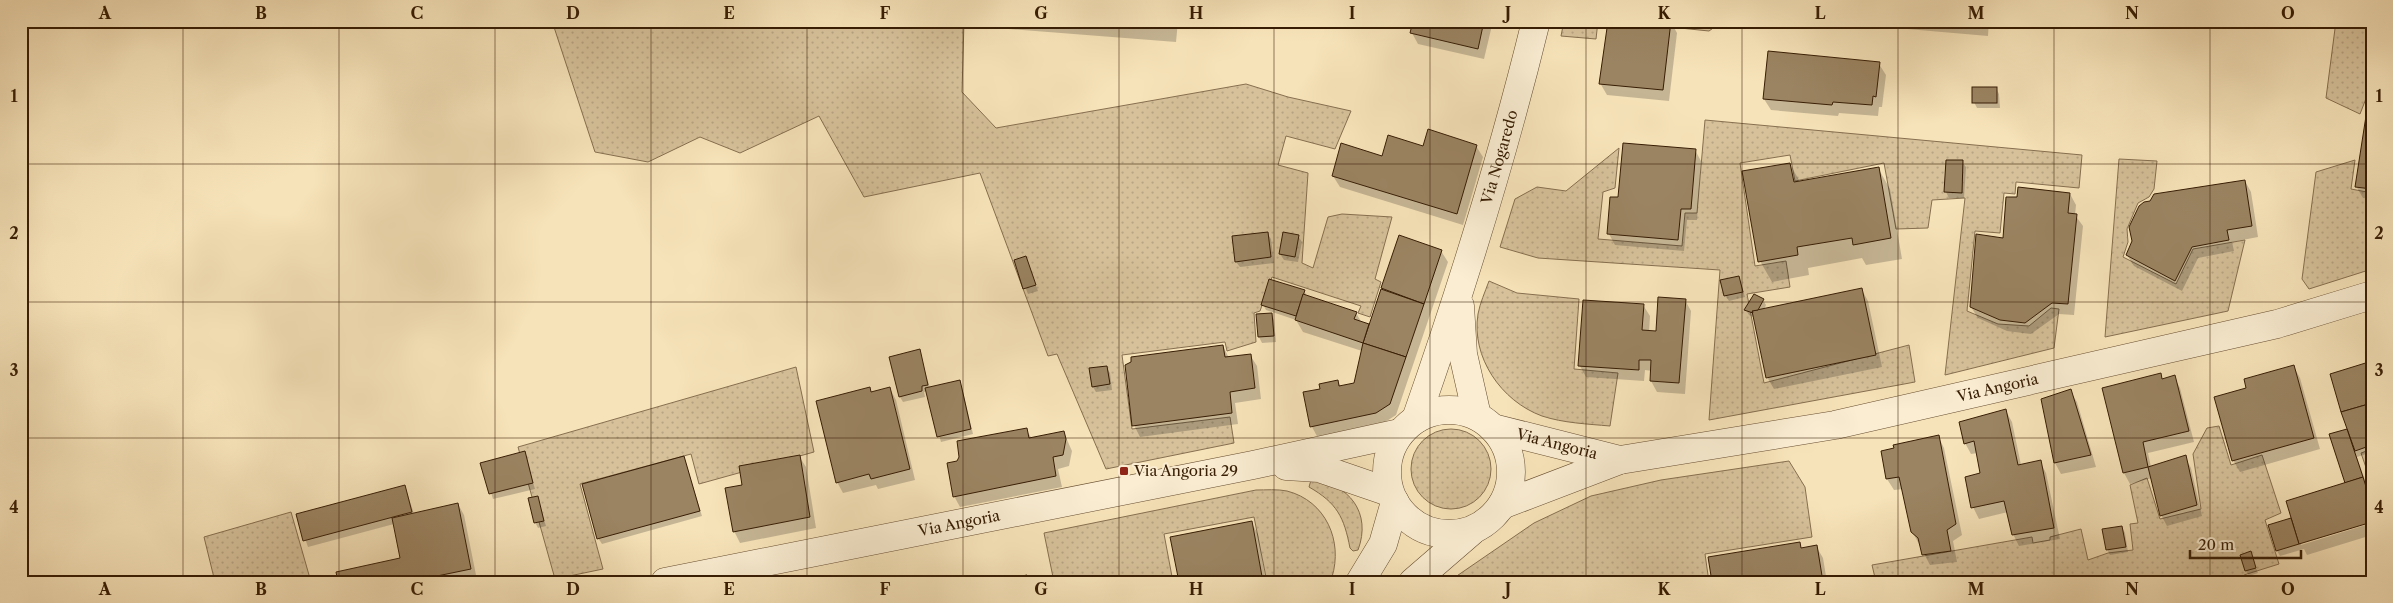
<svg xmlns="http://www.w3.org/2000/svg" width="2393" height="603" viewBox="0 0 2393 603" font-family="'Libre Caslon Text',serif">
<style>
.grass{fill:url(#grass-dots);stroke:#866f4f}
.shadow{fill:#0003}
.building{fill:#9b8462;stroke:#371d04}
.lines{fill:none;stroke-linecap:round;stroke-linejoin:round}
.minor-casing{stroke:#674e31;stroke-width:29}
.minor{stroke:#faedd2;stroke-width:28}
.grid{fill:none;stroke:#371d04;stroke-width:1;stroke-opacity:0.55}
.poi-dot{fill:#8f2418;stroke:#faedd2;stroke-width:2}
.labels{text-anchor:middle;stroke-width:4;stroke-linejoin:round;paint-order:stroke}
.street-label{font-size:15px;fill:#371d04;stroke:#faedd2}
.poi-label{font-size:15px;fill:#371d04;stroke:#faedd2;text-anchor:start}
.neatline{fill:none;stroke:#371d04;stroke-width:2}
.grid-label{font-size:16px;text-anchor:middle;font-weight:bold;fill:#371d04}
</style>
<defs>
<pattern id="grass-dots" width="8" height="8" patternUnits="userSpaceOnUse" patternTransform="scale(1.25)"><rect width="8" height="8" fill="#d6c19a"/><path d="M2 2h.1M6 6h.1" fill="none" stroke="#b8a583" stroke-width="1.8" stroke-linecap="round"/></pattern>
</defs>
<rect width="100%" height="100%" fill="#f7e3b9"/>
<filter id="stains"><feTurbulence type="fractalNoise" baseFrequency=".004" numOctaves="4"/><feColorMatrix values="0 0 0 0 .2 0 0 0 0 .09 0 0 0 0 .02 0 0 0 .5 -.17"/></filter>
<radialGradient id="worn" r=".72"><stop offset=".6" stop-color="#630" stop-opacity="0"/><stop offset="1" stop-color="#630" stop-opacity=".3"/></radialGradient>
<g class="grass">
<path d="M552 21H964L962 92 996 128 1246 84 1288 97 1351 111 1335 149 1286 136 1278 165 1308 173 1302 263 1313 268 1328 217 1342 214 1392 217 1375 279 1381 282 1370 317 1358 313 1361 306 1272 277 1260 311 1254 313 1256 342 1227 351 1225 342 1122 355 1132 429 1230 417 1234 443 1106 469 1057 354 1048 356 980 173 864 197 819 116 740 153 700 137 648 162 595 152Z"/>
<path d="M1564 21H1598L1596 39 1561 36Z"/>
<path d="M1680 21H1723L1709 31 1680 28Z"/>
<path d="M2336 21H2365V27L2372 28V96H2367L2360 114 2326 98Z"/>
<path d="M1705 120 2082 155 2079 188 2016 182 2015 194 2004 193 2000 233 1975 231 1967 311 1998 324 2029 326 2051 308 2059 309 2054 348 1945 375 1965 198 1932 200 1928 228 1896 229 1884 163 1795 181 1790 155 1740 163 1755 266 1786 261 1790 287 1747 294 1764 383 1909 345 1915 382 1709 420 1720 270 1538 258 1500 247 1515 199 1537 187 1566 191 1619 148 1615 188 1603 192 1598 239 1682 246 1685 213H1697Z"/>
<path d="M2119 159 2157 161 2154 189 2149 197 2138 203 2127 229 2128 242 2123 257 2176 284 2193 249 2245 240 2228 311 2105 337Z"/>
<path d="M2355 160 2351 189 2372 193V269L2309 289 2302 279 2316 172Z"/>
<path d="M1489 281 1517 293 1579 299 1574 369 1618 373 1610 426C1588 424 1563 423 1542 416 1501 401 1471 357 1478 314 1480 303 1485 292 1489 281Z"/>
<path d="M796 367 814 452 699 484 691 454 580 484 603 569 555 579 518 447Z"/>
<path d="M2219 426 2231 465 2262 455 2281 513 2265 520 2279 564 2244 575 2246 582H1876L1872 565 2032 537 2033 543 2050 540V537L2081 529 2088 560 2108 553 2133 550 2130 524 2138 523 2130 485 2147 478 2160 519 2201 509 2193 454 2207 428Z"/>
<circle cx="1451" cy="469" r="40"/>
<path d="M2372 449V485L2361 453Z"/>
<path d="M1789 461 1805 487 1812 537 1705 554 1709 582H1448L1534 523 1591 496 1661 480Z"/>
<path d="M1311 480C1349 483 1372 513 1358 550L1353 551 1350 548C1344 517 1337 503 1309 487Z"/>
<path d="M1256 490C1265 490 1278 489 1287 491 1326 501 1343 541 1332 577L1309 582H1267L1254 517 1164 534 1173 582H1054L1044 533Z"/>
<path d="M291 512 311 582H215L204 537Z"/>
</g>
<g class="shadow">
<path d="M992 21H1178L1176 42 996 28Z"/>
<path d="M1414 21H1493L1484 59 1418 44 1412 33Z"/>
<path d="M1870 21H1989L1988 36 1873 26Z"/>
<path d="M2368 21H2372V30L2368 24Z"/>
<path d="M1671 22 1677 33 1669 101 1607 95 1600 83Z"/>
<path d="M1879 64 1886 75 1882 107H1879L1878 116 1839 113 1838 116 1771 110 1764 99Z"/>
<path d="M1996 88 1999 94 2000 108H1977L1974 102Z"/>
<path d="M2372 105V199L2363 198 2356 186Z"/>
<path d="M1476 146 1483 157 1463 225 1340 187 1333 176 1383 157 1424 148Z"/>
<path d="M1695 150 1701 161 1697 220H1687L1684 251 1615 245 1609 234 1620 199Z"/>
<path d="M1962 162 1966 167 1964 198H1949L1946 192Z"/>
<path d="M1790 164 1800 182 1878 168 1890 189 1902 259 1866 265 1862 258 1808 268 1809 275 1772 282 1760 261Z"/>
<path d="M2245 181 2251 192 2258 237 2232 242 2234 251 2198 258 2182 291 2134 266 2127 255 2134 241Z"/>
<path d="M2070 194 2076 205 2075 215 2083 226 2074 315 2059 314 2031 334 2007 331 1978 318 1971 307Z"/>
<path d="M1267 233 1271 239 1274 263 1240 267 1236 262Z"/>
<path d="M1298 236 1302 242 1298 262 1284 260 1280 254Z"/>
<path d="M1441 251 1448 262 1396 415 1382 424 1318 438 1312 427 1305 393 1322 390 1338 381 1341 387 1355 384 1362 351 1303 332 1296 320 1266 310 1263 304 1304 291 1307 296 1356 313 1362 323 1370 326 1384 291 1382 288Z"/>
<path d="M1025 258 1038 291 1028 294 1015 261Z"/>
<path d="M1739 277 1745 297 1729 301 1725 295Z"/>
<path d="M1862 290 1868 301 1882 367 1774 389 1767 377 1755 318 1749 315 1746 310 1763 300 1766 305 1764 310Z"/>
<path d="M1685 300 1691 311 1685 394 1657 392 1651 381 1652 371 1645 370 1644 381 1586 377 1580 366 1643 305 1650 316 1649 332H1657Z"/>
<path d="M1271 314 1274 320 1276 342 1262 343 1259 337 1257 315Z"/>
<path d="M1223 346 1229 358 1250 355 1257 366 1261 399 1235 403 1238 424 1140 437 1134 425Z"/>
<path d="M919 351 930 388 959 382 962 387 973 434 941 442 927 391 924 392 925 397 903 402 900 397Z"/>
<path d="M2372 363V452L2357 457 2372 500V521L2301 542V545L2372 523V535L2307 555 2304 549 2280 556 2277 551 2291 520 2294 525 2347 483 2331 435 2349 430Z"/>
<path d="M1106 367 1110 373 1112 390 1096 392 1093 387Z"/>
<path d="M2294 367 2300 378 2320 449 2240 472 2233 460 2248 388Z"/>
<path d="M2160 375 2163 380 2174 377 2180 388 2194 442 2148 453 2151 467 2185 457 2191 468 2202 516 2167 526 2161 515 2152 478 2130 484 2124 473Z"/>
<path d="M870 389 872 393 890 389 896 400 915 480 878 489 876 485 843 493 837 482Z"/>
<path d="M2070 391 2077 402 2096 467 2061 474 2055 463 2043 400Z"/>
<path d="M2006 411 2012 422 2021 465 2040 462 2046 473 2060 539 2019 546 2013 534 2008 512 1979 519 1973 507 1982 474 1978 453 1971 454 1965 443Z"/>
<path d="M1026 429 1032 439 1064 433 1072 451 1069 466 1058 469 1062 487 960 507 954 496 958 462Z"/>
<path d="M1938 436 1944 448 1962 535 1953 541 1957 562 1930 565 1912 531 1903 489 1894 490 1887 479Z"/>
<path d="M524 453 535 489 493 499 482 464Z"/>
<path d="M799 456 806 467 816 528 740 543 734 531 743 486Z"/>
<path d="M684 457 702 516 602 544 598 538Z"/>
<path d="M405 486 414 514 458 504 464 515 477 580 468 582H339L401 559 394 524 308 547 297 515Z"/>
<path d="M537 497 546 526 538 528 535 522Z"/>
<path d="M1251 522 1258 534 1266 582H1180Z"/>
<path d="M2122 527 2125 533 2128 552 2110 555 2107 549Z"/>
<path d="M1799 544 1802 549 1816 546 1823 558 1827 582H1713Z"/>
<path d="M2250 553 2258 573 2249 576 2246 571Z"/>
</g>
<g class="building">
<path d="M1097 21H1168V27Z"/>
<path d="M1413 21H1484L1478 49 1410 33Z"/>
<path d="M1608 21H1671L1663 90 1599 84Z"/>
<path d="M1934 21H1982V26Z"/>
<path d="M1768 51 1880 62 1876 97 1873 96 1872 105 1833 102 1832 105 1763 99Z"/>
<rect x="1972" y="87" width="25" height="16"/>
<path d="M2368 103 2372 104V189L2355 187Z"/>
<path d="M1428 129 1477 145 1457 214 1332 176 1341 143 1382 156 1388 135 1423 146Z"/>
<path d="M1623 143 1696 149 1691 209H1681L1678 240 1607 234 1610 197H1618Z"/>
<path d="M1946 160H1963L1962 193 1944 192Z"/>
<path d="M1790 163 1794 182 1879 167 1891 238 1853 245 1852 238 1797 247 1798 255 1758 262 1742 171Z"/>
<path d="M2245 180 2252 226 2227 230 2229 240 2192 247 2175 281 2126 255 2132 241 2129 227 2139 206 2144 202 2150 201 2154 194Z"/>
<path d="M2018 187 2070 193 2068 213 2077 214 2068 304 2052 303 2025 323 2000 320 1970 307 1976 234 2003 238 2006 197H2017Z"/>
<path d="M1268 232 1271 257 1235 262 1232 236Z"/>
<path d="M1283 232 1299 235 1295 257 1279 254Z"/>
<path d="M1399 235 1442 250 1424 304 1381 288Z"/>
<path d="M1026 256 1036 285 1023 289 1014 260Z"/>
<path d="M1739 276 1743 292 1724 296 1720 280Z"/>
<path d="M1269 279 1305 290 1296 316 1261 305Z"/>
<path d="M1862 288 1876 355 1766 378 1752 311Z"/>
<path d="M1381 289 1424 304 1406 357 1363 343Z"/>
<path d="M1303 294 1357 312 1354 319 1369 324 1363 343 1295 320Z"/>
<path d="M1754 294 1764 299 1758 310 1752 311 1753 313 1744 310Z"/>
<path d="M1658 297 1686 299 1679 383 1650 381 1651 360H1639V370L1578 366 1583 300 1644 304 1642 330 1656 331Z"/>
<path d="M1272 313 1274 336 1258 337 1256 314Z"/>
<path d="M1363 343 1406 357 1390 404 1376 413 1310 427 1303 392 1320 389 1319 384 1338 380 1339 386 1354 383Z"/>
<path d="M1223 345 1225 357 1251 354 1255 388 1230 392 1232 413 1132 426 1125 365 1131 362V357Z"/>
<path d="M920 349 928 385 922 386V391L899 397 889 357Z"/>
<path d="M2372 361V403L2341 412 2330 374Z"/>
<path d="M2294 365 2314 438 2232 461 2214 397 2246 388 2244 379Z"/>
<path d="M1107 366 1110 384 1092 387 1089 368Z"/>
<path d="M2161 373 2162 379 2175 375 2189 431 2143 442 2148 467 2123 473 2102 388Z"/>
<path d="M960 380 971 429 937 437 925 388Z"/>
<path d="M870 387 871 392 890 387 910 469 871 479 869 474 836 483 816 401Z"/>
<path d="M2071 389 2091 455 2054 463 2041 399Z"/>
<path d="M2372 403V445L2355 451 2341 412Z"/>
<path d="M2006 409 2018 465 2041 460 2054 528 2012 535 2004 501 1971 508 1965 477 1980 473 1974 441 1964 444 1959 422Z"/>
<path d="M1027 428 1029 438 1064 431 1066 439 1063 455 1053 457 1056 476 953 497 947 463 957 461 959 457 957 441Z"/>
<path d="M2347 429 2363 477 2345 483 2329 434Z"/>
<path d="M1939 435 1956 524 1947 530 1951 551 1922 555 1918 538 1911 532 1899 477 1886 479 1881 451 1894 448 1893 445Z"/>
<path d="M525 451 533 483 489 494 480 463Z"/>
<path d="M800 455 810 517 733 532 725 488 742 485 739 466Z"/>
<path d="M2186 455 2197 505 2160 516 2148 467Z"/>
<path d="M684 456 700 511 597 539 582 484Z"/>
<path d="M2363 477 2372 506V522L2299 544 2286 501Z"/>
<path d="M405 485 412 512 303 541 296 514Z"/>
<path d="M538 496 544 521 534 523 528 498Z"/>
<path d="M458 503 471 569 437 576 438 582H338L336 572 400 558 392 518Z"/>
<path d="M2291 518 2299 544 2276 551 2268 525Z"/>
<path d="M1252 521 1263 582H1179L1170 537Z"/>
<path d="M2122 526 2126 547 2106 550 2102 529Z"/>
<path d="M1800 542 1801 548 1817 545 1823 582H1712L1708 557Z"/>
<path d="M2251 551 2256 568 2245 571 2240 555Z"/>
<path d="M1027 575 1029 582H990Z"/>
</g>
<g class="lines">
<g class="minor-casing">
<g id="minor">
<path d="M1460 306 1463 354 1477 416"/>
<circle cx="1449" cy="472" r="62"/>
<path id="s1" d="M1416 419C1462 288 1503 156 1536 21"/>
<path id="s2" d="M1493 428 1620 460"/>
<path d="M1286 466 1319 468 1389 492"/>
<path id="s3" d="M1502 505 1620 460 1835 425 2277 324 2372 295"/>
<path id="s4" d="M665 582 1253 465 1400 433"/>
<path d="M1360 582 1383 544 1395 502"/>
<path d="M1413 582 1472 531"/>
</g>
</g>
<use href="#minor" class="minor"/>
</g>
<path class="grid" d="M183 21V582M339 21V582M495 21V582M651 21V582M807 21V582M963 21V582M1119 21V582M1274 21V582M1430 21V582M1586 21V582M1742 21V582M1898 21V582M2054 21V582M2210 21V582M21 164H2372M21 302H2372M21 438H2372"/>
<rect class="poi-dot" x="1119" y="466" width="10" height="10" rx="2.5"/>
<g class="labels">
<g class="street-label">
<text dy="5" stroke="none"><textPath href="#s1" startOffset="275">Via Nogaredo</textPath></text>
<text dy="5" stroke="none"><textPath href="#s3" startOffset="511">Via Angoria</textPath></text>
<text dy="5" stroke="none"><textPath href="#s2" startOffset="66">Via Angoria</textPath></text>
<text dy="5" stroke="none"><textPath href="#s4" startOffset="300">Via Angoria</textPath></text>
</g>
<g class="poi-label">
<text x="1134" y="476">Via Angoria 29</text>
</g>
</g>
<rect width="2393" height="603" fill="none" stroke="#f7e3b9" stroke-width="55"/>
<path d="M2190 550v8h111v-8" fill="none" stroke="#371d04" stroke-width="2.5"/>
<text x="2198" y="550" font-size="15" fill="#371d04" stroke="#faedd2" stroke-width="4" paint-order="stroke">20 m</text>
<rect x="28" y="28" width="2338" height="548" class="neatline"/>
<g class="grid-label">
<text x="105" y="19">A</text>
<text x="261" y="19">B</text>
<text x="417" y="19">C</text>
<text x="573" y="19">D</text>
<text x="729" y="19">E</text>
<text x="885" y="19">F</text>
<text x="1041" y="19">G</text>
<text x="1196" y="19">H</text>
<text x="1352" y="19">I</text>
<text x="1508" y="19">J</text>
<text x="1664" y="19">K</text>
<text x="1820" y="19">L</text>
<text x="1976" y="19">M</text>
<text x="2132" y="19">N</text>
<text x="2288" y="19">O</text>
<text x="14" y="102">1</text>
<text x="2379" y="102">1</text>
<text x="14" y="239">2</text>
<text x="2379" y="239">2</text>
<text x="14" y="376">3</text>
<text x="2379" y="376">3</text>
<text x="14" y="513">4</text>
<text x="2379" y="513">4</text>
<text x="105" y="595">A</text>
<text x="261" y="595">B</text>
<text x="417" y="595">C</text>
<text x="573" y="595">D</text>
<text x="729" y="595">E</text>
<text x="885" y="595">F</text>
<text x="1041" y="595">G</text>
<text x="1196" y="595">H</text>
<text x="1352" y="595">I</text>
<text x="1508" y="595">J</text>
<text x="1664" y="595">K</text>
<text x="1820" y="595">L</text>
<text x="1976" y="595">M</text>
<text x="2132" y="595">N</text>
<text x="2288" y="595">O</text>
</g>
<rect width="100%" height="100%" filter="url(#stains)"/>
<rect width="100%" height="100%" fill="url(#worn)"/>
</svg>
